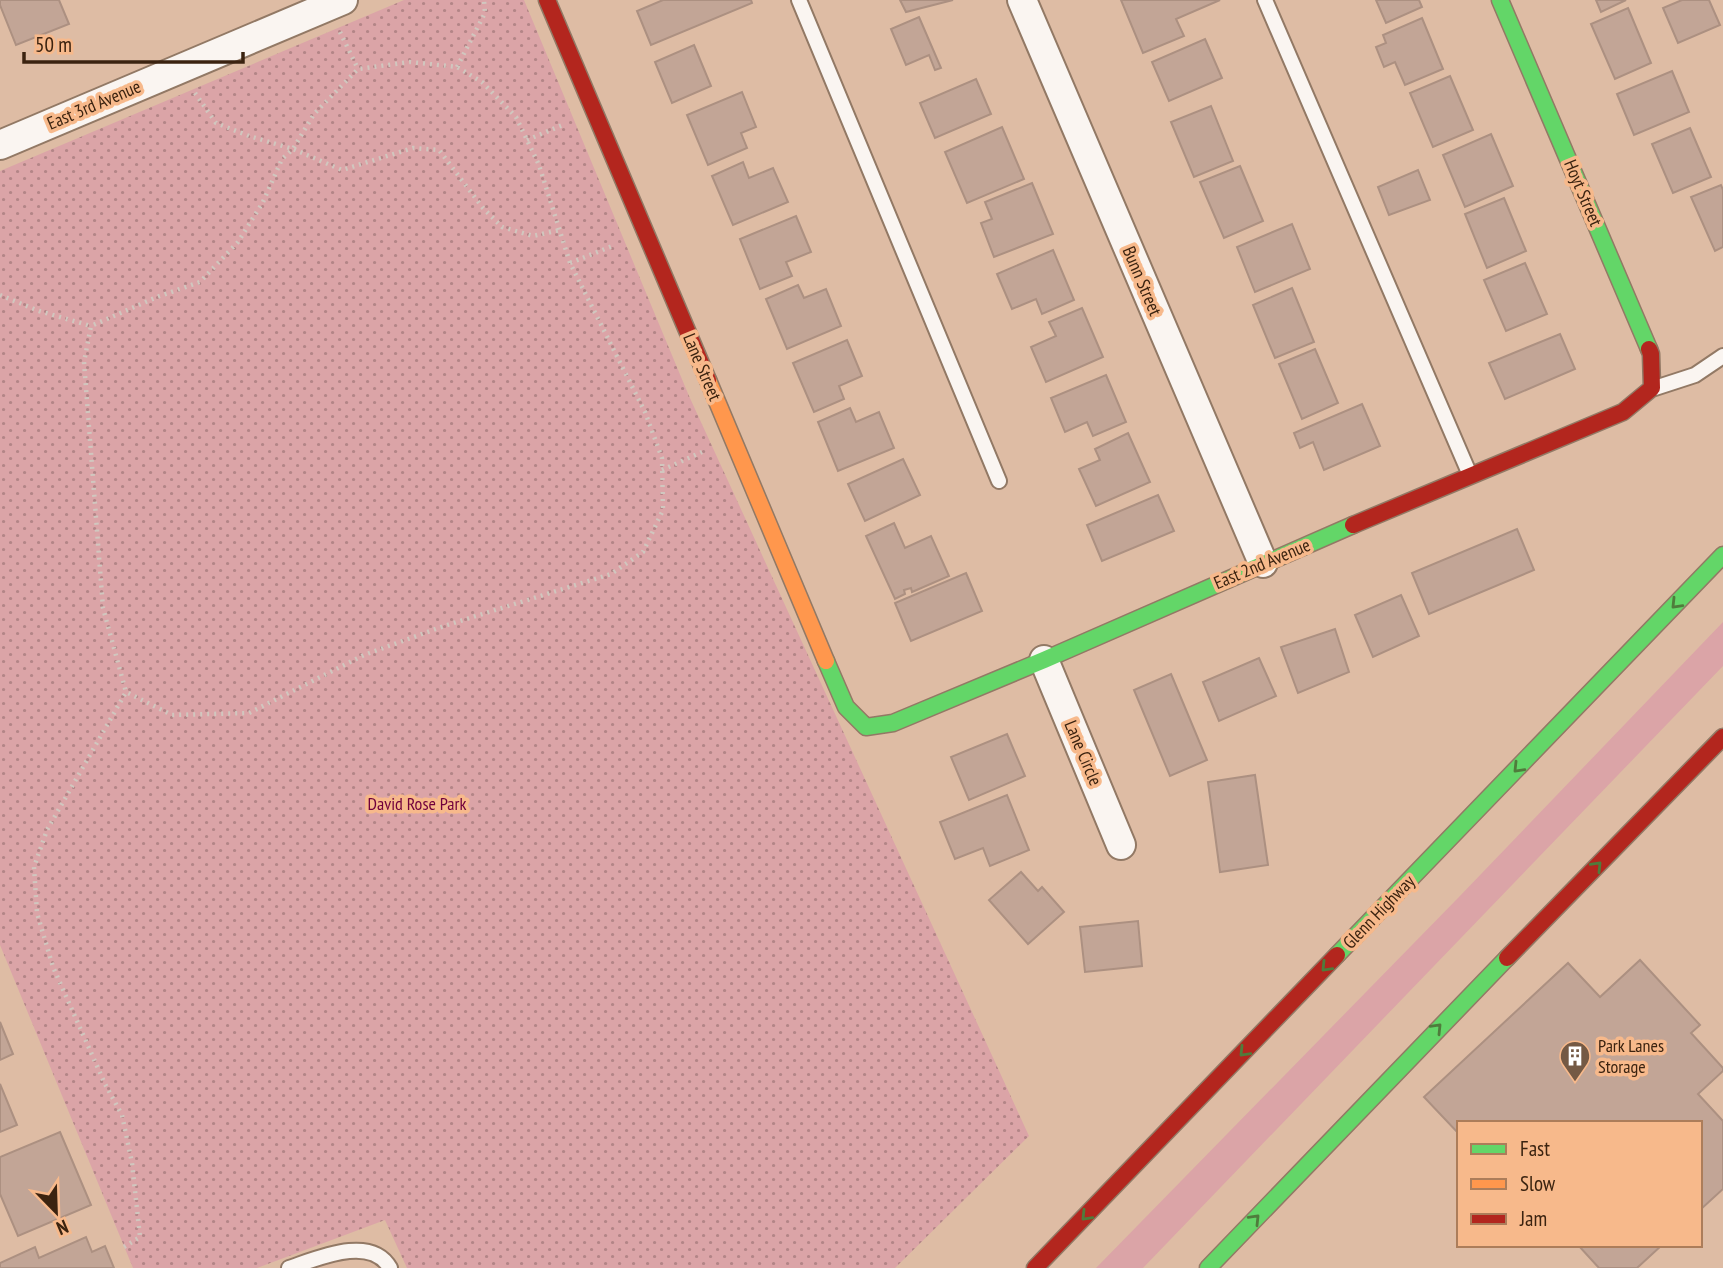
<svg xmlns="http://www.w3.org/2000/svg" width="1723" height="1268" viewBox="0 0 1723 1268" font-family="'PT Sans Narrow',sans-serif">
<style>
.grass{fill:#dba4a7}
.park{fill:url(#park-dots)}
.building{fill:#c2a596;stroke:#ac9081;stroke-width:2}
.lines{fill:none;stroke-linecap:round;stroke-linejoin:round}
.lane-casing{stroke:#927965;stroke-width:18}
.street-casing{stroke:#927965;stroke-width:32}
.fast-casing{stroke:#927965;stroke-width:19}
.slow-casing{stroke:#927965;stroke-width:19}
.jam-casing{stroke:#927965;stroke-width:19}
.path{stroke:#d1c7bf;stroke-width:4.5;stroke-dasharray:2 5;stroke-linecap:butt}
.lane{stroke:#faf5f1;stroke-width:14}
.street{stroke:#faf5f1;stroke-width:28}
.fast{stroke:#63d668;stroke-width:16}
.slow{stroke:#ff974d;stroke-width:16}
.jam{stroke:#b3261e;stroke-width:16}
.oneway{stroke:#4f7c3c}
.labels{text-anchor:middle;stroke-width:7;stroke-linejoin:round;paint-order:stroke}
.street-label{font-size:18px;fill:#3b2310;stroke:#f7b98b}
.park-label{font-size:18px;fill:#70003c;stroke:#f7b98b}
.poi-label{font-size:18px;fill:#3b2310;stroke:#f7b98b;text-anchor:start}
</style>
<defs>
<pattern id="park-dots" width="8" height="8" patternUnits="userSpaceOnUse" patternTransform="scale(1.75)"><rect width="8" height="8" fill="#dba4a7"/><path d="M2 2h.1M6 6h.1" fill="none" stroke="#b38587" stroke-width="1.8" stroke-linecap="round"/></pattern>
</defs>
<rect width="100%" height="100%" fill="#debca4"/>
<path class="grass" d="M1723 622V666L1143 1268H1096L1458 898Z"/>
<path class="park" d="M404 0H524L689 396 1029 1136 895 1268H407L385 1220 257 1268H133L0 945V171Z"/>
<g class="building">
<path d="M0 0H59L69 24 16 45 0 5Z"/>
<path d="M663 0H751L752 3 651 45 637 11Z"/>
<path d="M900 0H953L906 12Z"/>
<path d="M1121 0H1220L1176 19 1184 36 1143 53Z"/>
<path d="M1376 0H1419L1422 7 1386 23Z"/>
<path d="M1596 0H1626L1601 12Z"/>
<path d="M1682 0H1709L1720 25 1678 43 1663 8Z"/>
<path d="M1628 8 1651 63 1615 79 1591 24Z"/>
<path d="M919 17 941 68 935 70 929 55 906 65 891 29Z"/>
<path d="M1422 18 1443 69 1405 85 1395 62 1384 67 1376 47 1386 43 1383 35Z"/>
<path d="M1205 39 1222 78 1169 101 1152 62Z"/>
<path d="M694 45 711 86 672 103 655 62Z"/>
<path d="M1672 71 1689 112 1634 135 1617 94Z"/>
<path d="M1450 76 1473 130 1433 147 1410 93Z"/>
<path d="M976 79 991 114 935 138 920 103Z"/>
<path d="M742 92 756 127 741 133 747 148 708 165 687 115Z"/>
<path d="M1211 106 1233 161 1194 177 1171 122Z"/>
<path d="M1002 127 1024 179 967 203 945 152Z"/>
<path d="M1690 128 1711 177 1673 193 1652 144Z"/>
<path d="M1491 134 1513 186 1465 207 1443 155Z"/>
<path d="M743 162 749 178 773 168 788 202 733 225 712 176Z"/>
<path d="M1240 166 1263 221 1224 238 1200 182Z"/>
<path d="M1418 170 1430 200 1389 215 1378 187Z"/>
<path d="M1032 183 1053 234 994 257 981 223 992 219 985 202Z"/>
<path d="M1721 185 1723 190V247L1715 251 1691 197Z"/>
<path d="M1504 198 1526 251 1487 268 1465 214Z"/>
<path d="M796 216 811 252 786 262 792 276 760 289 740 239Z"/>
<path d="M1292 224 1310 269 1255 292 1237 247Z"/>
<path d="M1053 250 1074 300 1042 314 1036 299 1012 309 997 274Z"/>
<path d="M1525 263 1547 314 1506 331 1484 280Z"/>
<path d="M798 285 804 298 826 289 841 326 787 349 766 299Z"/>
<path d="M1292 288 1314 342 1275 358 1253 305Z"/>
<path d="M1082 308 1103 357 1046 382 1031 347 1056 336 1049 322Z"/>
<path d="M1560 334 1575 369 1505 399 1489 363Z"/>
<path d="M847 340 862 376 839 386 844 399 814 412 793 363Z"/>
<path d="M1315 349 1338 403 1302 419 1279 364Z"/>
<path d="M1106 375 1126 422 1093 436 1087 422 1065 432 1051 398Z"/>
<path d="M1362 404 1380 446 1324 470 1313 442 1300 448 1294 433Z"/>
<path d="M850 408 856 422 879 412 894 448 838 471 818 422Z"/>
<path d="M1128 433 1150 482 1096 506 1079 469 1100 460 1095 449Z"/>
<path d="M903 459 920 495 865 521 848 484Z"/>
<path d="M1158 495 1174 531 1102 561 1087 525Z"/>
<path d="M894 523 905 548 931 536 949 576 912 592 911 588 904 590 905 594 895 599 866 536Z"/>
<path d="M1517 529 1534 570 1429 614 1412 573Z"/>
<path d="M966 573 982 611 911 641 895 603Z"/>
<path d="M1401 595 1419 636 1373 657 1355 615Z"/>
<path d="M1335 629 1349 672 1298 693 1281 647Z"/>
<path d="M1259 658 1276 696 1219 721 1203 682Z"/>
<path d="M1171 674 1207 760 1170 776 1134 690Z"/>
<path d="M1007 734 1025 776 969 800 951 757Z"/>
<path d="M1255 775 1268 865 1220 872 1208 782Z"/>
<path d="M1007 795 1029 850 990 866 983 848 955 859 940 822Z"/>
<path d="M1021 872 1038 891 1042 887 1064 912 1028 944 989 900Z"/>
<path d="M1138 921 1142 966 1085 972 1080 927Z"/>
<path d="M1640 960 1700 1025 1691 1033 1723 1068V1071L1698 1094 1723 1121V1189L1700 1210V1123H1459V1134L1424 1097 1568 963 1600 997Z"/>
<path d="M0 1022 13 1054 0 1060Z"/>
<path d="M0 1084 17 1125 0 1132Z"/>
<path d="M60 1132 91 1205 18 1236 0 1194V1157Z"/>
<path d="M86 1237 92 1252 105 1246 114 1268H0V1263L35 1247 39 1258Z"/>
<path d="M1578 1245H1662L1637 1268H1599Z"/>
</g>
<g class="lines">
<g class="lane-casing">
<g id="lane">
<path d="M799 0 999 481"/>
<path d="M1265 0 1470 475"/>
<path d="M1655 388 1695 375 1723 356"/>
<path d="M289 1268C316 1259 371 1234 390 1268"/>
</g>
</g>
<g class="street-casing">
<g id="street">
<path d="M1022 0 1263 563"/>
<path d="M0 145 343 0"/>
<path d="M1044 660 1121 845"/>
</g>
</g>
<g class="fast-casing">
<g id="fast">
<path d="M1500 0 1649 349"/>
<path d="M826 661 846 707 866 727 893 723 1044 660 1353 525"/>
<path d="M1337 955 1723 555"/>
<path d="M1208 1268 1507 958"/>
</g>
</g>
<g class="slow-casing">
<path id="slow" d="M708 380 826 661"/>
</g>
<g class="jam-casing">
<g id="jam">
<path d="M547 0 708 380"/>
<path d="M1353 525 1623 412 1652 388 1651 354 1649 349"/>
<path d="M1507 958 1723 737"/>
<path d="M1035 1268 1337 955"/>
</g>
</g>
<g class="path">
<path d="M340 32 358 69"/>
<path d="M457 67 485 13 484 0"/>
<path d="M195 93 216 123 249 136 293 149 342 170 413 148 439 150 483 208 502 227 533 236 560 230"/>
<path d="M527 140 565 124"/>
<path d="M570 263 615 245"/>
<path d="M0 295 39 311 91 326"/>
<path d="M662 470 702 452"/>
<path d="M124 1247 140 1237 132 1163 122 1115 105 1084 53 967 37 913 34 867 47 830 126 692 172 715 249 713 364 655 444 626 611 574 643 552 663 510 662 458 645 412 570 263 539 165 516 117 482 82 457 67 410 62 358 69 314 114 293 149 282 159 263 202 238 242 200 282 157 297 91 326 84 362 103 608 126 692"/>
</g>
<use href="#lane" class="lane"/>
<use href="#street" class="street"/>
<use href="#fast" class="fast"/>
<use href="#slow" class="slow"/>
<use href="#jam" class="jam"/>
</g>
<defs><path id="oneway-chevron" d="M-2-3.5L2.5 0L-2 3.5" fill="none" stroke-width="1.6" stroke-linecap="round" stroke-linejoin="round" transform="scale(1.75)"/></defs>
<g class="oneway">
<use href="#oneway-chevron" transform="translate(1676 604) rotate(134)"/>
<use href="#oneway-chevron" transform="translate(1518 768) rotate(134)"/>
<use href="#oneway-chevron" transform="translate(1597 866) rotate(-46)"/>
<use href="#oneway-chevron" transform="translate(1326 967) rotate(134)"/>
<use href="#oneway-chevron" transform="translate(1437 1028) rotate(-46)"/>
<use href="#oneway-chevron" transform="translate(1244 1052) rotate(134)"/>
<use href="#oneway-chevron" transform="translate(1086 1216) rotate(134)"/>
<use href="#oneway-chevron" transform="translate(1255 1219) rotate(-46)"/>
</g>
<defs>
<g id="building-pin" transform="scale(1.575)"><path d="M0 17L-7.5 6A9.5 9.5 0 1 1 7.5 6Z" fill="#745944" stroke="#f7b98b"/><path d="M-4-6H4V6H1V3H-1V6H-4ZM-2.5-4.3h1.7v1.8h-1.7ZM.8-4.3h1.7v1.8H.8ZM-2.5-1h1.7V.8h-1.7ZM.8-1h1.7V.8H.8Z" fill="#fff"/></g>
</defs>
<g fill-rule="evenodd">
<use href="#building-pin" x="1575" y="1056"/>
</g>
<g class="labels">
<g class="street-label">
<text transform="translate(94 105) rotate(-23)" y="6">East 3rd Avenue</text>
<text transform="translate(1583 193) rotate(67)" y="6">Hoyt Street</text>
<text transform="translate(1142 281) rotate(67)" y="6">Bunn Street</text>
<text transform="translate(702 367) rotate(67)" y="6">Lane Street</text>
<text transform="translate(1262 564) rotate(-23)" y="6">East 2nd Avenue</text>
<text transform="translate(1083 753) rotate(67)" y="6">Lane Circle</text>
<text transform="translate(1379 912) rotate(-46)" y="6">Glenn Highway</text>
</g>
<g class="park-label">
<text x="417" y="810">David Rose Park</text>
</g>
<g class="poi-label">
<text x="1598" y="1052">Park Lanes<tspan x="1598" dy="21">Storage</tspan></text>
</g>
</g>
<rect x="1457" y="1121" width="245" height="126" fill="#f7b98b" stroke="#ac7d5a" stroke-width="2"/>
<rect x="1471" y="1144" width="35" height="10" fill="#63d668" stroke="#ac7d5a" stroke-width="2"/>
<text x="1520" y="1156" font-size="21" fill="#3b2310">Fast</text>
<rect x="1471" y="1179" width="35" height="10" fill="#ff974d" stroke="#ac7d5a" stroke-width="2"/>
<text x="1520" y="1191" font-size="21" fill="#3b2310">Slow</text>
<rect x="1471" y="1214" width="35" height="10" fill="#b3261e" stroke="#ac7d5a" stroke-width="2"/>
<text x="1520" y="1226" font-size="21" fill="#3b2310">Jam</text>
<g transform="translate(56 1212) rotate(157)" stroke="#f7b98b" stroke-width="5" paint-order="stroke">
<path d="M0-5L12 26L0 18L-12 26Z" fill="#3b2310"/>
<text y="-10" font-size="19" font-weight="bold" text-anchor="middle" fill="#3b2310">N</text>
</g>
<path d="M24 52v10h219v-10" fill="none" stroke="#3b2310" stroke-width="3.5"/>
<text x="35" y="52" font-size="21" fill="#3b2310" stroke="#f7b98b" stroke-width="5" paint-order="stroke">50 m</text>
</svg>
